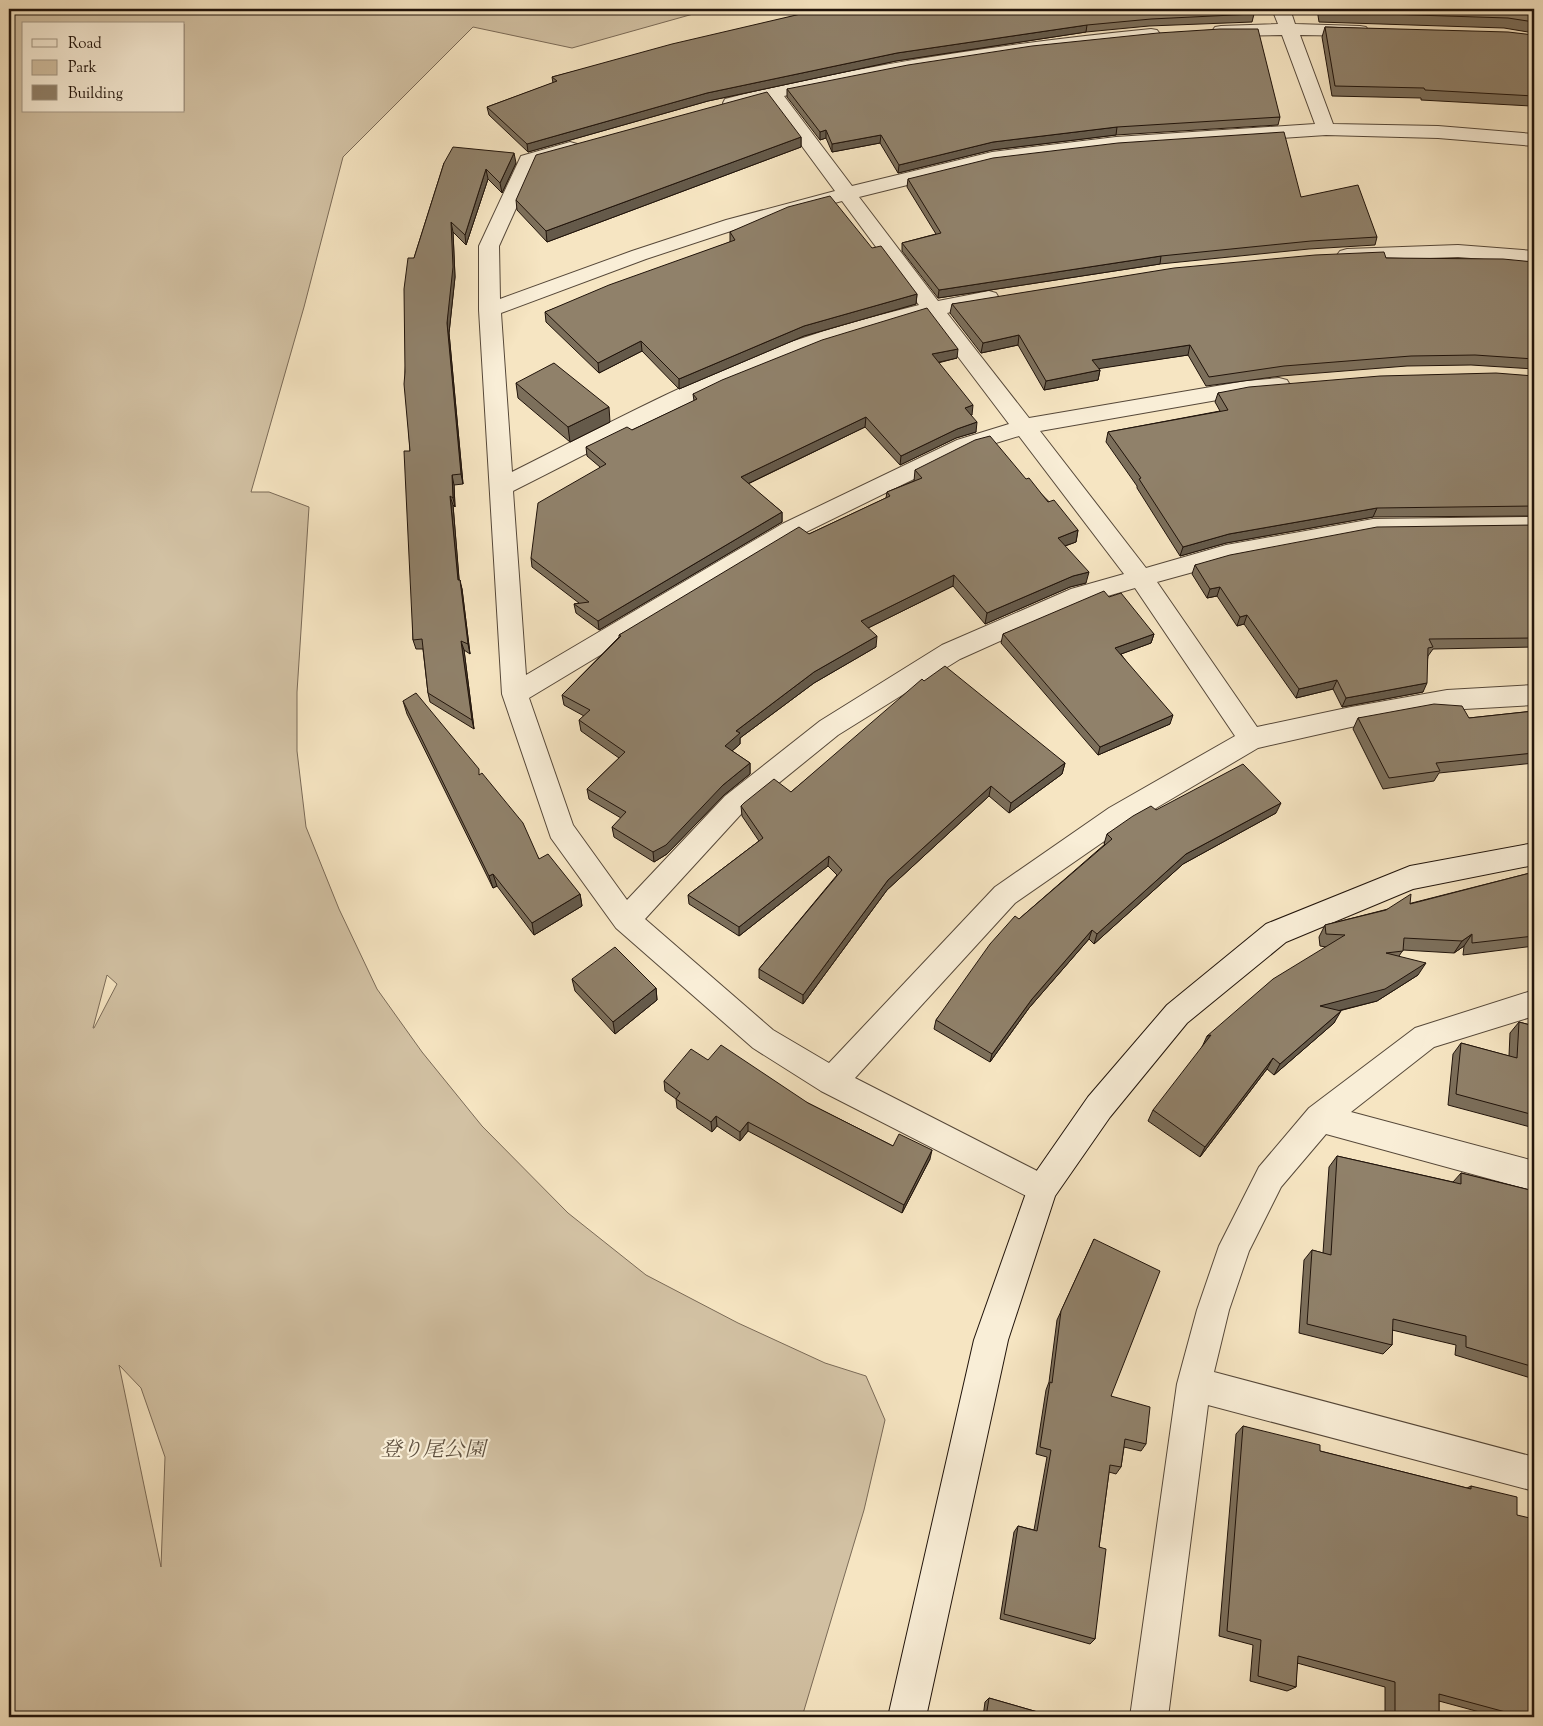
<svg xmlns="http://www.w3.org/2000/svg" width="1543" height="1726" viewBox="0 0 1543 1726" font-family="'Sorts Mill Goudy','Noto Serif JP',serif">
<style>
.green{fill:#d2c1a3;stroke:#7a6a57;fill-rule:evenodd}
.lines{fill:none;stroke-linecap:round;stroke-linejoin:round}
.street-casing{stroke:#564839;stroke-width:2}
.secondary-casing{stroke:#21140b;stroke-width:2}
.street{fill:#f9eed7;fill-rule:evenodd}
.secondary{fill:#f9eed7;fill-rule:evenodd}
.wall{fill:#7c6f5b;stroke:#21140b}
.shaded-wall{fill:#655a4a;stroke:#21140b}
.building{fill:#90816a;stroke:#21140b}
.labels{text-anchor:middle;stroke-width:4.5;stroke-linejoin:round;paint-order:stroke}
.near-park-label{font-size:21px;font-style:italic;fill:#5f5140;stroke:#f9eed7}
</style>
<rect width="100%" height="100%" fill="#f6e5c2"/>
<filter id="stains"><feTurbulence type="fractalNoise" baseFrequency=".004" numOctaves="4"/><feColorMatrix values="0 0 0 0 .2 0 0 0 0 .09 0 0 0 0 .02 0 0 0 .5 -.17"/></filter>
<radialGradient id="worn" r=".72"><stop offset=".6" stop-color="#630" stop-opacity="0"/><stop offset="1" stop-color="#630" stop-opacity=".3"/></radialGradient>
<path class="green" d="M9 9H711L572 48 473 27 343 157 304 307 251 492H269L309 507 297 692V751L306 827 339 909 377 989 422 1052 482 1126 568 1213 646 1275 738 1323 825 1363 866 1376 885 1420 864 1510 802 1717H9ZM24 24H184V111H24ZM107 975 117 984 94 1028H93ZM119 1365 141 1388 165 1457 161 1567Z"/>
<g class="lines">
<g class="street-casing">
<g id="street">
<path d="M1272 9H1290L1295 24 1360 26 1366 27 1369 31 1366 35 1360 36 1300 35 1333 124 1438 126 1534 134V146L1438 138 1326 135 1116 149 992 164 859 197 938 301 989 291 996 293 999 298 996 303 947 313 1029 418 1246 381 1279 378 1287 380 1290 385 1287 390 1246 395 1040 431 1146 568 1226 545 1373 519 1534 517V533L1373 535 1226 563 1157 582 1257 727 1351 707 1447 690 1534 685V705L1447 710 1351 727 1258 748 1129 824 1015 903 855 1078 1053 1179 1058 1189 1053 1199 1042 1204 821 1091 753 1048 616 928 551 838 502 694 479 310V246L521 156 570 142 577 144 580 148 577 152 536 164 499 246 500 299 632 251 726 220 835 191 768 100 732 109 725 107 723 103 725 99C865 64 1007 43 1151 29L1157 30 1160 34 1157 38 1151 39C1027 52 905 70 784 96L852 186 992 152 1116 137 1315 124 1282 35 1221 36 1215 35 1212 31 1215 27 1221 26 1278 24ZM842 201 919 305C867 318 816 332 766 351 679 385 596 430 512 472L501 313 646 259 740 228ZM928 317 1009 424 957 440 782 524 526 675 513 491C648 423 779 350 928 317ZM1019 436 1124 574 1071 589 942 645 820 721 725 796 627 900 573 825 529 698 798 536 973 450ZM1135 588 1235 736 1109 808 995 887 829 1063 773 1030 645 919 743 812 838 735 960 659 1087 602Z"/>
<path d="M1458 245 1534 251V263L1458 257 1347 261 1340 259 1337 255 1340 251 1347 249Z"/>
<path d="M1534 990V1016L1434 1047 1351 1112 1534 1161V1191L1326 1134 1281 1187 1249 1251 1229 1310 1214 1372 1534 1457V1491L1208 1405 1168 1717H1130L1177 1384 1197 1310 1219 1246 1259 1167 1309 1108 1415 1028Z"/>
</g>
</g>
<g class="secondary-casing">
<path id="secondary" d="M1534 843V865L1413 889 1286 942 1187 1023 1110 1117 1055 1196 1008 1340 926 1717H888L974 1340 1031 1179 1088 1097 1167 1005 1266 924 1410 866Z"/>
</g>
<use href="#street" class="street"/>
<use href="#secondary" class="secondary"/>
</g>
<g class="wall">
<path d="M822 9 1254 14 1252 22 1149 26 1086 32 896 61 708 101 528 152 489 115 487 107 553 83 552 77Z"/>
<path d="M1317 9H1534V33L1504 28 1319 22Z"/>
<path d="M1325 27 1534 35V102H1533L1531 106 1421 100V98L1332 96 1322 37Z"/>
<path d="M787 89 1280 117 1278 125 1116 135 992 150 898 173 880 143 832 152 826 138 820 140 787 97Z"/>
<path d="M801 137V147L547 242 517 210 516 200Z"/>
<path d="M444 163H516L502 193 488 179 466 245 453 232 455 277 449 333 463 484 454 485 455 507 453 505 459 580 462 589 470 654 464 650 474 729 430 702 428 693 423 649H416L413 640 410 451 405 372 414 258Z"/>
<path d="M908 179 1301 197 1377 237 1375 245 1309 249 1160 264 938 298 902 251V243L936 234 907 187Z"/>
<path d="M730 232 872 248 917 294 916 304 804 336 679 389 642 351 599 373 546 322 545 312 730 242Z"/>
<path d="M1386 258 1534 262V369L1471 365 1407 366 1281 376 1206 386 1188 355 1098 368 1100 370 1098 380 1044 390 1018 345 981 353 950 313 952 304Z"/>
<path d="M957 358 938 363 972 415H971L976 432 956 438 900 465 865 427 748 484 782 512V522L599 630 576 613 574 604 579 603 532 567 531 558 600 467 587 456 586 447 632 430 694 401 693 394Z"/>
<path d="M1534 376V516L1373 517 1226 543 1180 556 1137 488V486L1106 442 1108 432 1220 411 1215 402 1218 393Z"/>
<path d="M516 383 610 422 570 442 518 398Z"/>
<path d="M915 470 1026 479 1078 530 1076 542 1065 546 1086 583 1070 587 985 624 953 586 868 628 876 647 814 683 740 738V744L732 751 750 763V774L724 795 667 854 654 862 614 837 612 827 621 818 589 799 587 789 619 758 581 731 579 720 584 716 564 705 562 695 619 637V635L809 534 886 498 887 492 914 481Z"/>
<path d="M1534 525V647L1433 649 1428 656 1423 692 1342 707 1333 689 1296 698 1244 624 1237 626 1217 596 1207 598 1192 574 1195 565Z"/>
<path d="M1109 597 1154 634 1151 643 1121 654 1170 724 1098 755 1001 643 1003 634Z"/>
<path d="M924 681 1065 763 1062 774 1009 813 989 796 887 890 803 1004 759 978V969L837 875 828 866 739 936 689 904 688 895 759 841 742 816 741 806 791 792Z"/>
<path d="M403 701 480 775 539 859 580 894 582 906 534 935 497 886 493 888 407 714Z"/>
<path d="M1534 711V763L1439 773 1434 781 1383 789 1353 729 1358 718H1469Z"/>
<path d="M1156 810 1276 813 1183 864 1094 944 1089 939 1029 1008 990 1062 934 1029 936 1020 1019 919 1105 844H1104L1107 834Z"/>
<path d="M1534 872V946L1463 955 1464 946 1454 953 1403 950 1399 956 1418 975 1377 1001 1339 1011 1334 1023 1274 1075 1267 1069 1200 1157 1148 1121 1153 1110 1326 947 1320 946 1319 937 1325 925Z"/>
<path d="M572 979 656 988 657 1000 615 1034 575 991Z"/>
<path d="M1519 1022 1534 1026V1128L1448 1105 1453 1054 1461 1043 1509 1056 1510 1033Z"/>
<path d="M708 1060 808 1103 893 1146 930 1159 902 1213 748 1131 740 1141 717 1126 712 1132 677 1108 676 1099 665 1091 664 1081Z"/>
<path d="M1337 1156 1453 1182 1461 1173 1534 1191V1379L1455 1355 1456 1345 1392 1330V1345L1383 1354 1299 1333 1304 1260 1312 1250 1323 1253 1329 1167Z"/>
<path d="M1094 1239 1111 1396 1146 1444 1141 1451 1124 1447 1121 1467 1116 1474 1109 1472 1099 1547 1095 1639 1090 1644 1000 1619 1014 1532 1018 1526 1034 1530 1047 1457 1036 1454 1046 1390 1049 1382 1057 1320Z"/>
<path d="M1243 1426 1320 1451 1467 1488 1471 1486 1517 1515 1534 1717H1498L1439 1701V1717H1385V1687L1297 1663 1296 1687 1287 1691 1250 1681 1253 1645 1219 1636 1236 1434Z"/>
<path d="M989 1698 1055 1717H983L985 1702Z"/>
</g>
<g class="shaded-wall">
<path d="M1087 25 1086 32 896 61 708 101 528 152 527 144 707 93 897 53Z"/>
<path d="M1117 127 1116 135 992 150 898 173 899 165 993 142Z"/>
<path d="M826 130V138L820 140V132Z"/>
<path d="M881 135 880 143 832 152V144Z"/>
<path d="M801 137V147L547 242 546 231Z"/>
<path d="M514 153 516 163 502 193 500 183Z"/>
<path d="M486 169 488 179 466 245 465 235Z"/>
<path d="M451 222 453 232 455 277 449 333 463 484 461 474 447 323Z"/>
<path d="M1161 256 1160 264 938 298 939 290Z"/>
<path d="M917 294 916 304 804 336 679 389V379L804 326Z"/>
<path d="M1019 335 1018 345 981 353 983 343Z"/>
<path d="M641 341 642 351 599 373 598 363Z"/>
<path d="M1190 345 1188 355 1090 370 1092 360Z"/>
<path d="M958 349 957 358 931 364 932 354Z"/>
<path d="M1100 370 1098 380 1044 390 1046 381Z"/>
<path d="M973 405 972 415 964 417 965 408Z"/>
<path d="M609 407 610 422 570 442 568 427Z"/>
<path d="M866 417 865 427 741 487V477Z"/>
<path d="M977 422 976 432 956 438 900 465 901 456 957 429Z"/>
<path d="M452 475 454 485 455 507 453 498Z"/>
<path d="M450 496 453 505 460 590 458 580Z"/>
<path d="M1377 508 1373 517 1226 543 1180 556 1183 547 1229 534Z"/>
<path d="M782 512V522L599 630 598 621Z"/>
<path d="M1078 530 1076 542 1056 549 1058 538Z"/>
<path d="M1089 572 1086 583 1070 587 985 624 987 613 1073 576Z"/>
<path d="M954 575 953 586 860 632 861 621Z"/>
<path d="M460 580 462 589 470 654 468 644Z"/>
<path d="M1220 587 1217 596 1207 598 1210 589Z"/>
<path d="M1247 615 1244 624 1237 626 1240 617Z"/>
<path d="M1154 634 1151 643 1113 657 1115 648Z"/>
<path d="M877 636 876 647 814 683 740 738V744L725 757V746L736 731 814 672Z"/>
<path d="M461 641 464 650 474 729 472 720Z"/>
<path d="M1337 680 1333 689 1296 698 1299 689Z"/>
<path d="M1427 683 1423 692 1342 707 1346 698Z"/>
<path d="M1173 715 1170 724 1098 755 1100 747Z"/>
<path d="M750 763V774L724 795 667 854 654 862 653 852 723 785Z"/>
<path d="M1065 763 1062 774 1009 813 1011 803Z"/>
<path d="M991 786 989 796 887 890 803 1004V995L888 880Z"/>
<path d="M1281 803 1276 813 1183 864 1094 944 1097 934 1186 854Z"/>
<path d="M829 856 828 866 739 936V927Z"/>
<path d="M493 874 497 886 493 888 489 876Z"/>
<path d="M580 894 582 906 534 935 532 923Z"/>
<path d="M1092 930 1089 939 1029 1008 990 1062 992 1054 1032 999Z"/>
<path d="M1472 934 1464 946 1454 953 1462 941Z"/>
<path d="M1426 963 1418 975 1377 1001 1313 1017 1320 1006Z"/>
<path d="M656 988 657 1000 615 1034 613 1022Z"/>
<path d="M1341 1011 1334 1023 1274 1075 1280 1064Z"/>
<path d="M1211 1035 1202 1047 1207 1036Z"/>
<path d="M1273 1058 1267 1069 1200 1157 1205 1147Z"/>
<path d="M716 1116 717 1126 712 1132 711 1122Z"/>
<path d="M748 1122V1131L740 1141V1132Z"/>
<path d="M932 1150 930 1159 902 1213 904 1205Z"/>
</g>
<g class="building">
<path d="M822 9H1253L1254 14 1151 19 1087 25 897 53 707 93 527 144 487 107 557 81 552 77 672 44Z"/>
<path d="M1321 9H1534V22L1508 18 1322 12Z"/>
<path d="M1325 27 1508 32 1534 35V96L1425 90 1424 88 1335 86Z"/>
<path d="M1220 29H1258L1280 117 1117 127 993 142 899 165 881 135 832 144 826 130 820 132 787 89 908 65 1032 46 1158 33Z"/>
<path d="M767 92 801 137 546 231 516 200 536 155Z"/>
<path d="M1284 132 1301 197 1358 185 1377 237 1311 241 1161 256 939 290 902 243 941 233 908 179 993 158 1118 143Z"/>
<path d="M453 147 514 153 500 183 486 169 465 235 451 222 453 267 447 323 461 474 452 475 453 498 450 496 458 580H460L468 644 461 641 472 720 428 693 422 639 413 640 404 451H410L404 384 405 372 404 289 408 258H414L444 163Z"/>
<path d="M830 196 872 248 881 246 917 294 804 326 679 379 641 341 598 363 545 312 609 285 735 240 730 232 788 207Z"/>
<path d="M1384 252 1386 258 1503 259 1534 262V359L1475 355 1411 356 1284 366 1209 377 1190 345 1092 360 1100 370 1046 381 1019 335 983 343 952 304 1174 268 1315 255Z"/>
<path d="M927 308 958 349 932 354 973 405 965 408 977 422 957 429 901 456 866 417 741 477 782 512 598 621 574 604 589 602 531 558 538 503 606 464 586 447 627 427 632 430 697 399 693 394 722 380 822 340Z"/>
<path d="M554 363 609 407 568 427 516 383Z"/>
<path d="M1496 373 1534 376V506L1377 508 1229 534 1183 547 1139 479 1141 478 1108 432 1228 410 1218 393 1249 387 1380 376Z"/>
<path d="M990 436 1026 479 1029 478 1048 502 1054 500 1078 530 1058 538 1089 572 1073 576 987 613 954 575 861 621 877 636 814 672 736 731 740 733 725 746 750 763 723 785 666 845 653 852 612 827 626 812 587 789 625 752 579 720 590 710 562 695 621 636 619 635 799 527 809 534 890 496 887 492 922 478 915 470 975 440Z"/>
<path d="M1534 525V638L1429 639 1433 647 1428 648 1427 683 1346 698 1337 680 1299 689 1247 615 1240 617 1220 587 1210 589 1195 565 1230 555 1377 527Z"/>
<path d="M1104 591 1109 597 1121 593 1154 634 1115 648 1173 715 1100 747 1003 634Z"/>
<path d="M945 666 1065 763 1011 803 991 786 888 880 803 995 759 969 842 870 829 856 739 927 688 895 763 838 741 806 744 803 774 779 791 792 922 679 924 681Z"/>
<path d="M416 693 479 769V775L482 773 523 823 539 859 548 854 580 894 532 923 493 874 489 876 403 701Z"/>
<path d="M1434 704 1462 706 1469 718 1534 711V753L1436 763 1440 771 1389 778 1358 718Z"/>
<path d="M1243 764 1281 803 1186 854 1097 934 1092 930 1032 999 992 1054 936 1020 990 944 1015 916 1019 919 1112 839 1107 834 1133 816 1151 806 1156 810Z"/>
<path d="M1534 872V936L1472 943V934L1462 941 1404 938 1403 951 1386 953 1426 963 1385 989 1320 1006 1341 1011 1280 1064 1273 1058 1205 1147 1153 1110 1211 1035 1207 1036 1273 979 1345 935 1326 934 1325 925 1386 910 1411 894 1410 904Z"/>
<path d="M615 947 656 988 613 1022 572 979Z"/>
<path d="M1519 1022 1534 1026V1115L1456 1094 1461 1043 1517 1058Z"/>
<path d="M721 1045 808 1103 893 1146 899 1134 932 1150 904 1205 748 1122 740 1132 716 1116 711 1122 676 1099 680 1093 664 1081 691 1049 708 1060Z"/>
<path d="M1337 1156 1461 1184V1173L1534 1191V1367L1466 1347V1336L1393 1319 1392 1345 1307 1324 1312 1250 1331 1255Z"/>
<path d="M1094 1239 1160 1271 1111 1396 1150 1407 1146 1444 1125 1439 1121 1467 1110 1465 1099 1547 1106 1549 1095 1639 1004 1614 1018 1526 1037 1531 1051 1450 1040 1447 1050 1382 1052 1383 1061 1311Z"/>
<path d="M1243 1426 1320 1445V1451L1471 1489V1486L1517 1497V1515L1534 1519V1717H1524L1439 1694V1717H1404L1395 1715V1682L1298 1656 1296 1687 1258 1676 1261 1640 1227 1631Z"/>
<path d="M989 1698 1055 1717H986Z"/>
</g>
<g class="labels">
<g class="near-park-label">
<text x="433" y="1456">登り尾公園</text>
</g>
</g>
<rect width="1543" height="1726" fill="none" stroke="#f6e5c2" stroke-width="30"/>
<rect x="10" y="10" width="1523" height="1706" fill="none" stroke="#21140b" stroke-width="2.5"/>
<rect x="15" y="15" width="1513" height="1696" fill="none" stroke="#21140b"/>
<rect x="22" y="22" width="162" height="90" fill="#f9eed7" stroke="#a39785"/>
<rect x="32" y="39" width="25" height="8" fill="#f9eed7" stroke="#a39785"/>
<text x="68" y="48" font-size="15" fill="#21140b">Road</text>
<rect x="32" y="60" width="25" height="15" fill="#d2c1a3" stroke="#a39785"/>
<text x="68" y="72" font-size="15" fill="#21140b">Park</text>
<rect x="32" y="85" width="25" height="15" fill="#90816a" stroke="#a39785"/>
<text x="68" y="98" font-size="15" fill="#21140b">Building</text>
<rect width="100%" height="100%" filter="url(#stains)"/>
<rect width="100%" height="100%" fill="url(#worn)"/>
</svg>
